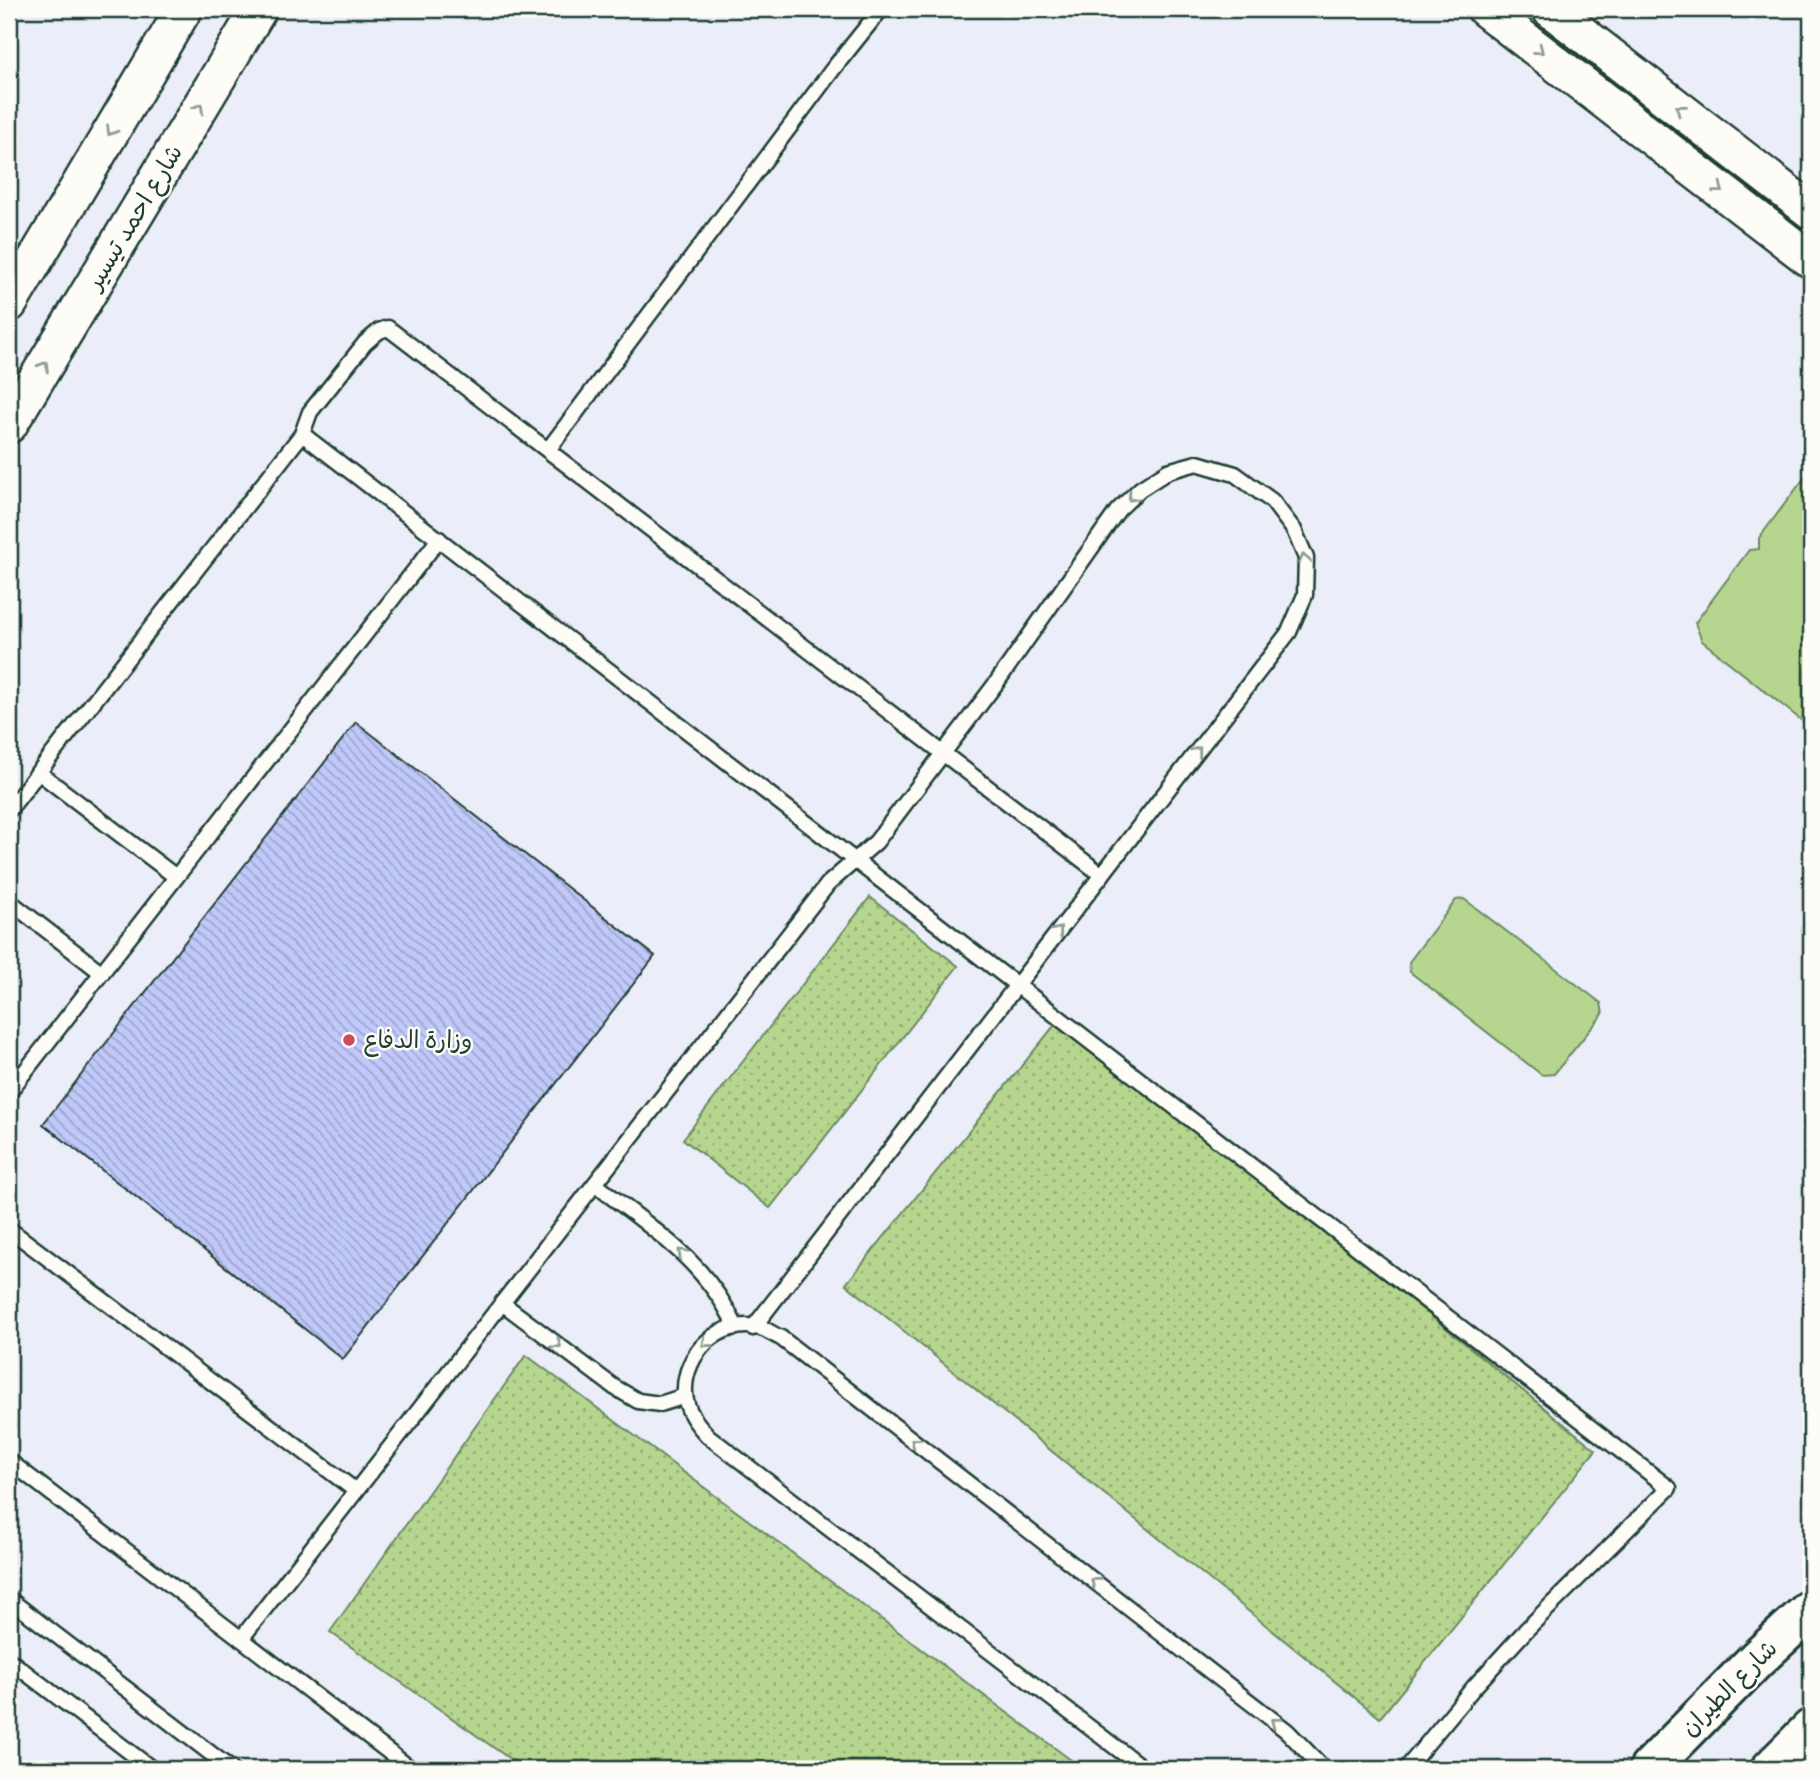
<svg xmlns="http://www.w3.org/2000/svg" width="1820" height="1778" viewBox="0 0 1820 1778" font-family="Itim,'Playpen Sans Arabic',sans-serif">
<style>
.grass{fill:url(#grass-dots);stroke:#6a8a62;stroke-width:2}
.park{fill:#b6d68f;stroke:#6a8a62;stroke-width:2}
.building{fill:url(#building-back-hatch);stroke:#1f3d34;stroke-width:2}
.lines{fill:none;stroke-linecap:round;stroke-linejoin:round}
.service-casing{stroke:#1f3d34;stroke-width:19}
.tertiary-casing{stroke:#1f3d34;stroke-width:40}
.secondary-casing{stroke:#1f3d34;stroke-width:44}
.service{stroke:#fdfcf7;stroke-width:14}
.tertiary{stroke:#fdfcf7;stroke-width:35}
.secondary{stroke:#fdfcf7;stroke-width:38}
.oneway{stroke:#8e9c96}
.poi-dot{fill:#d1495b;stroke:#fdfcf7;stroke-width:2.5}
.labels{text-anchor:middle;stroke-width:5;stroke-linejoin:round;paint-order:stroke}
.street-label{font-size:24px;fill:#1f3d34;stroke:#fdfcf7}
.poi-label{font-size:24px;fill:#1f3d34;stroke:#fdfcf7;text-anchor:start}
</style>
<defs>
<pattern id="grass-dots" width="8" height="8" patternUnits="userSpaceOnUse" patternTransform="scale(1.75)"><rect width="8" height="8" fill="#b6d68f"/><path d="M2 2h.1M6 6h.1" fill="none" stroke="#93af76" stroke-width="1.8" stroke-linecap="round"/></pattern>
<pattern id="building-back-hatch" width="6" height="6" patternUnits="userSpaceOnUse" patternTransform="scale(1.75)"><rect width="6" height="6" fill="#c1c9fa"/><path d="M-1 5l2 2M0 0l6 6M5-1l2 2" fill="none" stroke="#9ca4cb"/></pattern>
</defs>
<rect width="100%" height="100%" fill="#ebedf8"/>
<filter id="ink" filterUnits="userSpaceOnUse"><feTurbulence type="fractalNoise" baseFrequency=".0143" numOctaves="2"/><feDisplacementMap in="SourceGraphic" scale="14" xChannelSelector="R" yChannelSelector="G"/><feConvolveMatrix kernelMatrix="1 2 1 2 8 2 1 2 1" color-interpolation-filters="sRGB"/></filter>
<g filter="url(#ink)">
<g class="grass">
<path d="M870 897 958 966 770 1208 683 1139Z"/>
<path d="M1062 1016 1596 1450 1380 1718 846 1284Z"/>
<path d="M526 1355 1083 1769H524L330 1632Z"/>
</g>
<g class="park">
<path d="M1811 469V728L1702 641 1695 623 1749 550 1759 549V538Z"/>
<path d="M1464 899 1601 1003 1603 1014 1554 1074 1542 1075 1410 972 1409 962 1456 900Z"/>
</g>
<path class="building" d="M356 722 655 956 343 1359 43 1124Z"/>
<g class="lines">
<g class="service-casing">
<g id="service">
<path d="M302 434 310 412 365 343 379 331 388 328 1102 875"/>
<path d="M548 450 833 69 881 9"/>
<path d="M38 772 176 877"/>
<path d="M9 810 302 434 1669 1488 1527 1629 1474 1687 1406 1769"/>
<path d="M9 901 102 973"/>
<path d="M9 1092 439 539"/>
<path d="M595 1184C651 1228 705 1260 736 1327"/>
<path d="M9 1229 356 1491"/>
<path d="M502 1303 614 1387 638 1401 660 1404 685 1396"/>
<path d="M9 1461 411 1769"/>
<path d="M9 1599 231 1769"/>
<path d="M241 1639 828 884 876 842 997 682 1118 510 1140 489 1168 471 1197 463 1235 474 1272 501 1294 530 1306 558 1305 595 1289 632 753 1328"/>
<path d="M9 1660 152 1769"/>
<path d="M1144 1769 708 1436C697 1424 686 1411 685 1393 683 1354 720 1317 761 1328 767 1330 774 1335 781 1338L1287 1731 1324 1769"/>
</g>
</g>
<g class="tertiary-casing">
<g id="tertiary">
<path d="M1485 9 1811 260"/>
<path d="M1550 9 1811 211"/>
<path d="M9 304 184 9"/>
<path d="M9 425 259 9"/>
</g>
</g>
<g class="secondary-casing">
<g id="secondary">
<path d="M1649 1769 1757 1659 1811 1609"/>
<path d="M1771 1769 1811 1729"/>
</g>
</g>
<use href="#service" class="service"/>
<use href="#tertiary" class="tertiary"/>
<use href="#secondary" class="secondary"/>
</g>
<defs><path id="oneway-chevron" d="M-2-3.5L2.5 0L-2 3.5" fill="none" stroke-width="1.6" stroke-linecap="round" stroke-linejoin="round" transform="scale(1.75)"/></defs>
<g class="oneway">
<use href="#oneway-chevron" transform="translate(1539 50) rotate(38)"/>
<use href="#oneway-chevron" transform="translate(199 108) rotate(-59)"/>
<use href="#oneway-chevron" transform="translate(1680 109) rotate(-142)"/>
<use href="#oneway-chevron" transform="translate(111 131) rotate(121)"/>
<use href="#oneway-chevron" transform="translate(1719 189) rotate(38)"/>
<use href="#oneway-chevron" transform="translate(44 366) rotate(-59)"/>
<use href="#oneway-chevron" transform="translate(1132 497) rotate(135)"/>
<use href="#oneway-chevron" transform="translate(1304 559) rotate(-101)"/>
<use href="#oneway-chevron" transform="translate(1197 751) rotate(-52)"/>
<use href="#oneway-chevron" transform="translate(1058 931) rotate(-52)"/>
<use href="#oneway-chevron" transform="translate(682 1253) rotate(-136)"/>
<use href="#oneway-chevron" transform="translate(706 1343) rotate(140)"/>
<use href="#oneway-chevron" transform="translate(557 1344) rotate(37)"/>
<use href="#oneway-chevron" transform="translate(915 1442) rotate(-142)"/>
<use href="#oneway-chevron" transform="translate(1095 1582) rotate(-142)"/>
<use href="#oneway-chevron" transform="translate(1275 1722) rotate(-142)"/>
</g>
</g>
<circle class="poi-dot" cx="349" cy="1040" r="7"/>
<g class="labels">
<g class="street-label">
<text transform="translate(134 217) rotate(-59)" y="8">شارع احمد تيسير</text>
<text transform="translate(1729 1688) rotate(-45)" y="8">شارع الطيران</text>
</g>
<g class="poi-label">
<text x="363" y="1048">وزارة الدفاع</text>
</g>
</g>
<rect width="1820" height="1778" fill="none" stroke="#fdfcf7" stroke-width="35"/>
<rect x="18" y="18" width="1785" height="1743" fill="none" stroke="#1f3d34" stroke-width="2.5" filter="url(#ink)"/>
</svg>
